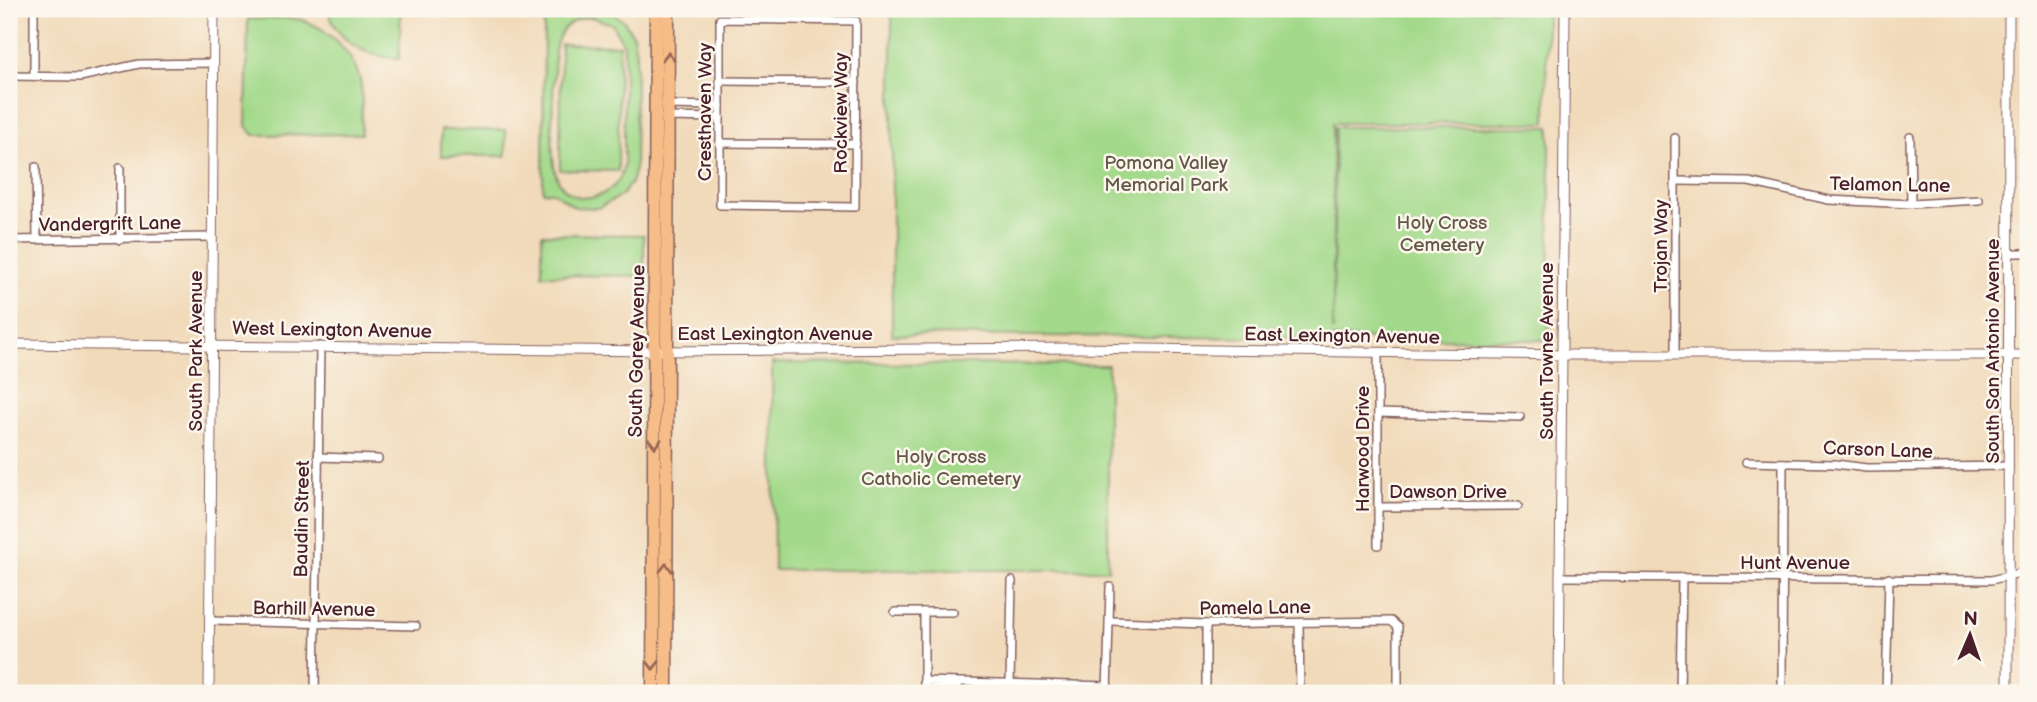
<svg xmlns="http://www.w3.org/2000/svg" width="2037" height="702" viewBox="0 0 2037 702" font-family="'Balsamiq Sans',sans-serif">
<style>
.green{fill:#a3d98a;stroke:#767c5a;stroke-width:2;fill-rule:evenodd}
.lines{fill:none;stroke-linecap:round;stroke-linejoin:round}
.minor-casing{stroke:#84605d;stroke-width:10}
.tertiary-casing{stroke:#84605d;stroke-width:11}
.primary-casing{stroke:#84605d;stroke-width:15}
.minor{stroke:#fff;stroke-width:7}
.tertiary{stroke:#fff;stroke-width:9}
.primary{stroke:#f7bd88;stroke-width:12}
.oneway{stroke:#986655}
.labels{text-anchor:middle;stroke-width:5;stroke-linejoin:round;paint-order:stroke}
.street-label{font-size:19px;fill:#4a1f2b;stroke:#fbf7ec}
.park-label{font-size:19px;fill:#655748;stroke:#fbf7ec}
</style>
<rect width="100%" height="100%" fill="#fbf7ec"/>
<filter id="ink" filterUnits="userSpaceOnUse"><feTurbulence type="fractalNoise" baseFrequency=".0143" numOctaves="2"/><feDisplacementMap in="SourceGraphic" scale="14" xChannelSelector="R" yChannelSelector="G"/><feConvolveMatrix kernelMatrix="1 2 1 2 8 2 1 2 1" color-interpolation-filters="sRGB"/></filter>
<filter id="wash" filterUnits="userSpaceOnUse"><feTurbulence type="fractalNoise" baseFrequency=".00686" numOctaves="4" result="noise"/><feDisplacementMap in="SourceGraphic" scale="28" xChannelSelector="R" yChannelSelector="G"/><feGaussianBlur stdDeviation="1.57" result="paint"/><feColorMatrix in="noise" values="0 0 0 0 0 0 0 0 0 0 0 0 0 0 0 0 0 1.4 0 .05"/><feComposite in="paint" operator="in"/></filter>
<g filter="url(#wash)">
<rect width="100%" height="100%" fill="#f1daba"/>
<g class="green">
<path d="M328 9H401L399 59C368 57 336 43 328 9Z"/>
<path d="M574 9 608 10 624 21 633 35 636 52 635 169 631 183 621 196 598 208 575 207 553 192H543L544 19 556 21ZM591 17 612 24 624 45V163C621 202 564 212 555 171 549 142 554 83 555 52 557 31 570 18 591 17Z"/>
<path d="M892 9H1547L1546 123H1333V331L1335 127H1550L1549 340 892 335Z"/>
<path d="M248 19C265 19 285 16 302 20 327 27 354 54 360 80 364 96 361 117 361 134L254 135 246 126Z"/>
<path d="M561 44 619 45 618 171 560 170Z"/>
<rect x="441" y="130" width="65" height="26"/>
<path d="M542 234 644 235V276L542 275Z"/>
<path d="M772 363 1108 365V570H774Z"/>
</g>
</g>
<g filter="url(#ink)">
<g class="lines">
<g class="minor-casing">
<g id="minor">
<path d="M720 19 856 21 855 207 720 205Z"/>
<path d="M808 19 809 9"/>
<path d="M9 76 80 77 139 64 214 63"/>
<path d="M34 76V9"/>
<path d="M720 81 856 82"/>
<path d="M665 105 720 106"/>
<path d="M665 117 720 118"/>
<path d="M1910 137 1911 204"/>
<path d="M720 143 856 144"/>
<path d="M36 167 37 240"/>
<path d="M1676 181 1749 182 1829 200 1911 204 1979 200"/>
<path d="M9 240 212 237"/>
<path d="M120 240V168"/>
<path d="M2010 253H2028"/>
<path d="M1378 353V545"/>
<path d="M1675 353V138"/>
<path d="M1378 413 1520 417"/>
<path d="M318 457 378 459"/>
<path d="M1746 462 1835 464 1867 468 2009 466"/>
<path d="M1378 507 1518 506"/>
<path d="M1561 577 1991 580 2028 571"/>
<path d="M895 612H953"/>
<path d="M924 612V693"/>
<path d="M211 621 416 626"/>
<path d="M1111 621 1206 624 1391 621 1398 627V693"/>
<path d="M1299 623 1300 693"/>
<path d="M924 681 1108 686"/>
<path d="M1010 684 1012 581"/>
<path d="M924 688H955L959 684"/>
<path d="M315 693 320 346"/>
<path d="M1107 693 1110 587"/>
<path d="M1206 693V624"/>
<path d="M1680 693 1682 577"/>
<path d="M1782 693 1783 463"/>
<path d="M1886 693 1889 578"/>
</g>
</g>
<g class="tertiary-casing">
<g id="tertiary">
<path d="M9 344 655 351 1079 348 1564 355H2028"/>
<path d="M209 693 214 9"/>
<path d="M1559 693 1565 9"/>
<path d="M2008 693 2009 9"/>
</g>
</g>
<g class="primary-casing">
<g id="primary">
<path d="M653 693 656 9"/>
<path d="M666 693 668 9"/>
</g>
</g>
<use href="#minor" class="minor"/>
<use href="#tertiary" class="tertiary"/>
<use href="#primary" class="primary"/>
</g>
<defs><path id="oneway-chevron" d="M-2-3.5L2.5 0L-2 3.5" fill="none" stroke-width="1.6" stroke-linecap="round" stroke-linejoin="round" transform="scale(1.75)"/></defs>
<g class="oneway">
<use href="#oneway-chevron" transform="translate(668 57) rotate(-91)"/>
<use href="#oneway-chevron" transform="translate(655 443) rotate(90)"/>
<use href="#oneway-chevron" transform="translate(666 568) rotate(-90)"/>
<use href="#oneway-chevron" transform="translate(653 665) rotate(90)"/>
</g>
</g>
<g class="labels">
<g class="street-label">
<text transform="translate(704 112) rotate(-90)" y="7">Cresthaven Way</text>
<text transform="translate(840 113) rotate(-90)" y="7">Rockview Way</text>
<text transform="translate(1890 184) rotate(1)" y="7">Telamon Lane</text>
<text transform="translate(110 223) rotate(-1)" y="7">Vandergrift Lane</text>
<text transform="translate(1660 246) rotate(-90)" y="7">Trojan Way</text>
<text transform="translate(332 329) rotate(1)" y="7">West Lexington Avenue</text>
<text x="775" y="340">East Lexington Avenue</text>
<text transform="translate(1342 335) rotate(1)" y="7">East Lexington Avenue</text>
<text transform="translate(195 351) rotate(-90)" y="7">South Park Avenue</text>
<text transform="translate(636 351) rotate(-89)" y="7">South Garey Avenue</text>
<text transform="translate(1546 351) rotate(-90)" y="7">South Towne Avenue</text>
<text transform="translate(1992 351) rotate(-90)" y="7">South San Antonio Avenue</text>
<text transform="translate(1362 449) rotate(-90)" y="7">Harwood Drive</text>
<text transform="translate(1878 449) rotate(2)" y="7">Carson Lane</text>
<text x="1448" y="498">Dawson Drive</text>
<text transform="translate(301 519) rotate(-89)" y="7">Baudin Street</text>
<text x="1795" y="569">Hunt Avenue</text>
<text transform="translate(1255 607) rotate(-1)" y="7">Pamela Lane</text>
<text transform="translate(314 608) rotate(1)" y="7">Barhill Avenue</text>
</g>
<g class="park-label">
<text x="1166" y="169">Pomona Valley<tspan x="1166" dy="22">Memorial Park</tspan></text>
<text x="1442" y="229">Holy Cross<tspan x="1442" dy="22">Cemetery</tspan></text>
<text x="941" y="463">Holy Cross<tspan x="941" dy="22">Catholic Cemetery</tspan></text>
</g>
</g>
<rect width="2037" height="702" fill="none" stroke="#fbf7ec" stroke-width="35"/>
<g transform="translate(1970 635) rotate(2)" stroke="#fbf7ec" stroke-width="5" paint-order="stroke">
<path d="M0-5L12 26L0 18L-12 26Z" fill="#4a1f2b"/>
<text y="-10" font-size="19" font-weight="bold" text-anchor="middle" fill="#4a1f2b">N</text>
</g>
</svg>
